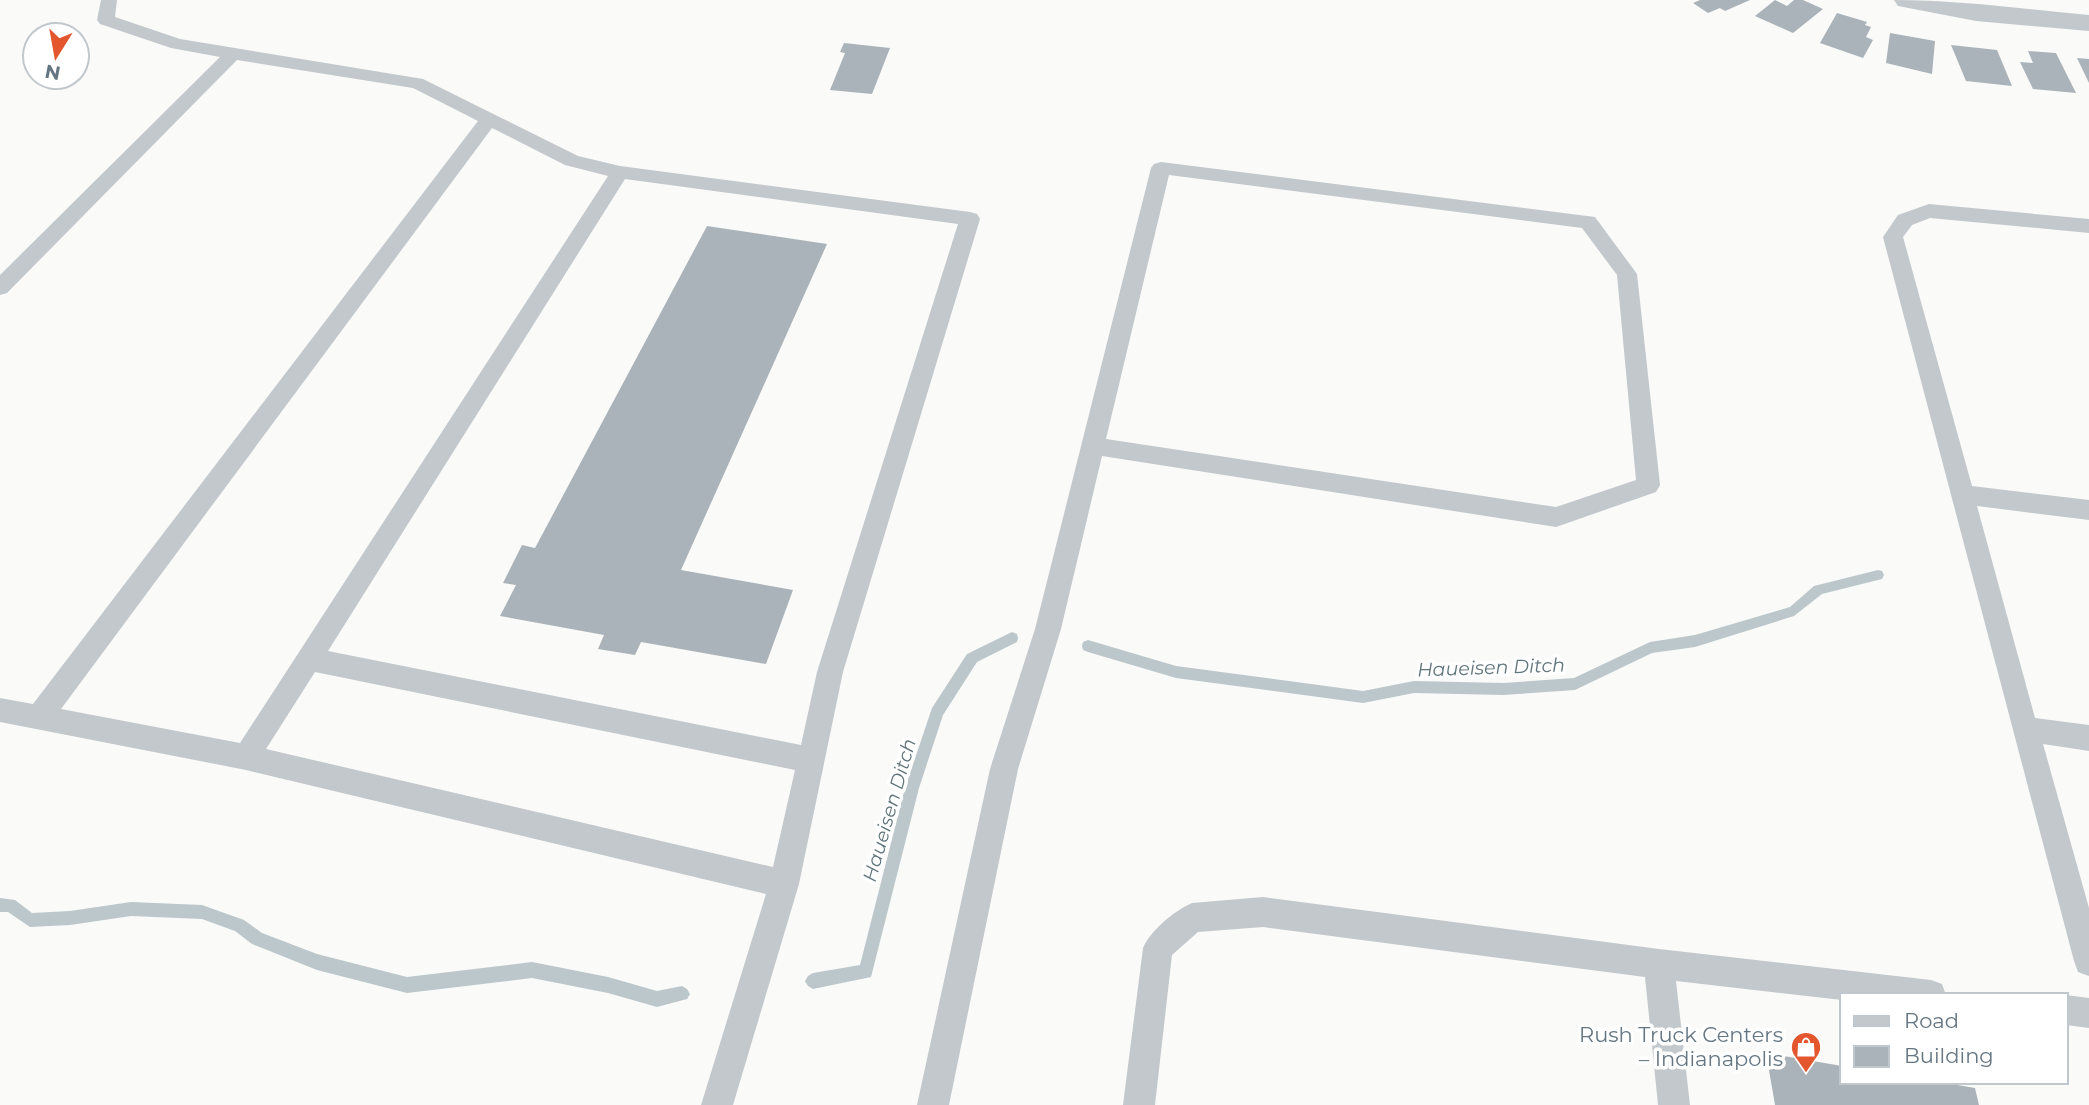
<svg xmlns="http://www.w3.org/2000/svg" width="2089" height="1105" viewBox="0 0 2089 1105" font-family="Montserrat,sans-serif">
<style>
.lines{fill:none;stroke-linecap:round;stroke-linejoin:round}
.stream{fill:#bbc7cb;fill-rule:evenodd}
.building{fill:#aab3b9}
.service{fill:#c3c8cc;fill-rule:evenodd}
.minor{fill:#c3c8cc;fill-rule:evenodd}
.labels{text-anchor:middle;stroke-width:7;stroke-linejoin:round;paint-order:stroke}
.water-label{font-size:19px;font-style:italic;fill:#60757c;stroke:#fff}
.near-poi-label{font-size:21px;fill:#657683;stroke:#fff;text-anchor:end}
</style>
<rect width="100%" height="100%" fill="#fafaf8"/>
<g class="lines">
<g class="stream">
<path d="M1878 570 1882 571 1884 575 1882 579 1822 594 1794 616 1695 647 1652 653 1575 690 1503 695 1414 693 1363 703 1176 678 1088 652 1083 650 1082 646 1083 642 1088 640 1176 666 1363 691 1414 681 1503 683 1574 678 1650 642 1695 635 1790 607 1814 586Z"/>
<path d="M1012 632 1017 634 1018 638 1017 642 977 662 943 715 919 788 871 977 813 989 808 986 805 981 808 976 813 973 860 965 905 788 932 708 967 654Z"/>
<path d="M0 898 15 900 32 913 70 911 131 902 202 905 244 920 262 933 317 954 407 977 532 962 608 977 657 991 682 986 687 989 690 994 687 999 657 1007 608 993 532 978 407 993 317 970 252 944 235 931 202 919 131 916 70 925 30 927 8 912H0Z"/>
</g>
</g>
<g class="building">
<path d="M1700 0H1750L1725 11 1720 8 1708 13 1693 3Z"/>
<path d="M1775 0 1787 6 1794 0H1803L1823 9 1793 33 1755 16Z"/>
<path d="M1837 13 1867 22 1865 25 1871 27 1866 37 1873 40 1863 58 1820 43Z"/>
<path d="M1890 33 1935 41 1932 74 1886 63Z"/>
<path d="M844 43 890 48 872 94 830 90 845 53 840 52Z"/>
<path d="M1951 45 1997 50 2012 86 1966 81Z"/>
<path d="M2028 51 2056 53 2076 93 2033 89 2020 62 2033 63Z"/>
<path d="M2077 58 2089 59V83Z"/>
<path d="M707 226 827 244 681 570 793 590 766 664 641 642 635 655 598 649 604 635 500 616 516 585 503 583 522 545 535 548Z"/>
<path d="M1766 1053 1842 1066V1082H1940L1975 1088 1979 1105H1775Z"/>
</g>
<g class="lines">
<g class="service">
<path d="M101 0H117L115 17 180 39 423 79 578 156 620 166 970 212 977 214 980 219 843 672 799 884 733 1105H701L766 894 246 770 0 722V698L33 704 478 121 413 88 237 60 7 293 0 295V275L220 57 171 48 100 24 97 20ZM492 128 565 165 608 176 240 743 61 709ZM625 179 958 224 817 672 801 745 328 651ZM315 672 795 770 773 867 266 749Z"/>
<path d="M1161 162 1595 217 1637 274 1660 485 1656 492 1556 527 1102 456 1061 629 1018 769 949 1105H917L990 769 1035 629 1151 168 1154 164ZM1169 175 1582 228 1617 275 1636 480 1556 507 1106 439Z"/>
<path d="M1929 204 2089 219V233L1930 218 1912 225 1903 237 1972 486 2089 500V520L1977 506 2035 718 2089 725V751L2043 744 2089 908V976L2078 972 2074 961 1883 237 1898 215Z"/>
<path d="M1263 897 1659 949 1931 980 1942 984 1946 995H1842V1000L1676 981 1690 1105H1658L1645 977 1263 927 1198 932 1172 955 1155 1105H1123L1143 948C1151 930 1174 911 1192 903Z"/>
<path d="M2066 995 2089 998V1028L2066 1025Z"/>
</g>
<path class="minor" d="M1894 0C1959 0 2024 9 2089 15V31L1976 21 1898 6Z"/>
</g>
<defs>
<g id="shop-pin" transform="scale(1.575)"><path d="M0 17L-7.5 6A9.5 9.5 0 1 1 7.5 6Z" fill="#e4572e" stroke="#fff"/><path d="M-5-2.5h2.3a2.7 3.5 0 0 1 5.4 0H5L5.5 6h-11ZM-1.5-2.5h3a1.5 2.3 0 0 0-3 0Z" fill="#fff"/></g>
</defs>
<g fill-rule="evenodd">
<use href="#shop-pin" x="1806" y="1047"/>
</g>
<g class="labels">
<g class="water-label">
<text transform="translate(1491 667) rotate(-2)" y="7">Haueisen Ditch</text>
<text transform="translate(889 810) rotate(-74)" y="7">Haueisen Ditch</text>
</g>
<g class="near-poi-label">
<text x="1783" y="1042">Rush Truck Centers<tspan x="1783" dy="24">– Indianapolis</tspan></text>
</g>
</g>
<rect x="1840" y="993" width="228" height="91" fill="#ffffff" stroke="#c1c8cd" stroke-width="2"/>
<rect x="1854" y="1016" width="35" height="10" fill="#c3c8cc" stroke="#c1c8cd" stroke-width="2"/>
<text x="1904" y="1028" font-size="21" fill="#657683">Road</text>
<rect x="1854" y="1046" width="35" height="21" fill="#aab3b9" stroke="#c1c8cd" stroke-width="2"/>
<text x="1904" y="1063" font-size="21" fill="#657683">Building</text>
<g transform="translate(56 56) rotate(191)"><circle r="33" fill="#ffffff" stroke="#c1c8cd" stroke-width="2"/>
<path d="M0-5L12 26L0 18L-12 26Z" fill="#e4572e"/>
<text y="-10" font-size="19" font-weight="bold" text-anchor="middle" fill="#657683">N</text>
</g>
</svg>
